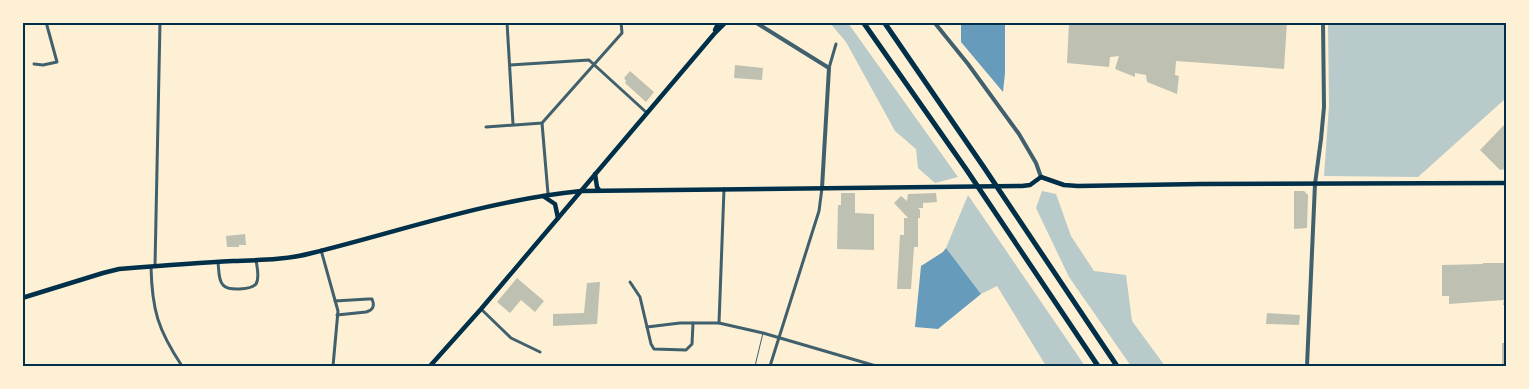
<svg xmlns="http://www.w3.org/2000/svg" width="1529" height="389" viewBox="0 0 1529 389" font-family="'Roboto Condensed',sans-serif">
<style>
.green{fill:#b9caca}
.water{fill:#669bbc}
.building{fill:#bec0b2}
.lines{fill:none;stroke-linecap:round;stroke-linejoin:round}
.service{stroke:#3f606c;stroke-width:1}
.minor{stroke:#3f606c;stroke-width:3}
.tertiary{stroke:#3f606c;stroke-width:4}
.secondary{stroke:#003049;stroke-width:4.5}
.primary{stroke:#003049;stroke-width:4.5}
.motorway{stroke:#003049;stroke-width:5}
.neatline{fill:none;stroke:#003049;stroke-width:2}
</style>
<rect width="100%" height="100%" fill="#fdf0d5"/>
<g class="green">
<path d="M1358 22 1506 23V99H1505L1418 177 1324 176 1329 106 1328 24Z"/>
<path d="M830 23H848L958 177 935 183 918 168 916 149 895 131 846 42Z"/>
<path d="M1042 191 1056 194 1071 236 1094 271 1126 275 1132 321 1165 366H1131L1069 277 1036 208Z"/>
<path d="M968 195 1085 366H1046L997 286 981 294 946 248Z"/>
</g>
<g class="water">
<path d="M961 23H1005V73L1003 92 961 42Z"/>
<path d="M946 248 981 294 938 329 915 327 921 266 943 252Z"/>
</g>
<g class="building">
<path d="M1069 22H1287L1284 69 1176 61 1175 75 1179 76 1177 94 1147 82 1146 75 1135 73V77L1115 69 1119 56 1110 57 1109 67 1067 63Z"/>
<path d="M735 65 763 68 762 80 734 78Z"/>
<path d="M630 71 654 92 646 102 625 83 626 81 624 78Z"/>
<path d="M1506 123V169L1500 170 1480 150Z"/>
<path d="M1294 191H1304L1308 195 1307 228 1294 229Z"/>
<path d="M841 193H855V213L874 214V250L837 249 838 205H841Z"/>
<path d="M936 193 937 202 923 203V208H918L920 210V218H918V247H914L911 289H897L900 235H904V218H908L894 203 901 196 907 201 908 194Z"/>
<path d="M245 234 246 245H239V247H227L226 236Z"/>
<path d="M1483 263H1504V296H1506V305H1503L1504 300 1449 304V296H1442V265L1483 264Z"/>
<path d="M517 278 544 301 535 312 521 300 510 313 497 302Z"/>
<path d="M600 282 597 324 553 326V314L584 313 587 283Z"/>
<path d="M1267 313 1300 315 1299 325 1266 324Z"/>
<rect x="1502" y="343" width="4" height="23"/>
</g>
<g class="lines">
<path class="service" d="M755 366 763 333"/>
<g class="minor">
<path d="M507 22 513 124"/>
<path d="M34 64 43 65 57 62 46 22"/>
<path d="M510 65 589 60 647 113"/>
<path d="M829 68 836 44"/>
<path d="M542 123 548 194"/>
<path d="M486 127 542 123 622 33 621 22"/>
<path d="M321 250 338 311 333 366"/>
<path d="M218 262C219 269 218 280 223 285 228 291 251 290 256 284 260 277 257 267 256 260"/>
<path d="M155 266 160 22"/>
<path d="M151 267C152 310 158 330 182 366"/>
<path d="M630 282 640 297 651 344 654 349 686 350 692 344 693 323"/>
<path d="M335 301 368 299H372C375 306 373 310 366 312L337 315"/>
<path d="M481 309 511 338 540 352"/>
<path d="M719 323 724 189"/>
<path d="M647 327 680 323H719L763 333 876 366"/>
<path d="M770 366 819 211 822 188"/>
</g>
<g class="tertiary">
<path d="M755 22 829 68 822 188"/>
<path d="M934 22 968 64 1019 134 1036 163 1041 177"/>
<path d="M1307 366 1315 184 1321 139 1324 107 1323 22"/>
</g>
<g class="secondary">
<path d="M595 174 597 187 599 190"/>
<path d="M543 196 555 204 558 218"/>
<path d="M22 298 103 273 119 269C157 266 195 263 233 261 259 260 286 260 312 253 401 231 489 200 581 191L1022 186 1030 185 1041 177 1064 185 1078 186 1201 184 1506 183"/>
</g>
<g class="primary">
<path d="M715 30 719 22"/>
<path d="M430 366 481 309 714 34 726 22"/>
</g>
<g class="motorway">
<path d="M863 22 966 169 1098 366"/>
<path d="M884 22 983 166 1117 366"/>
</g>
</g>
<rect width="1529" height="389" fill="none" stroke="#fdf0d5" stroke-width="48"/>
<rect x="24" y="24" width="1481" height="341" class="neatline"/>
</svg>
